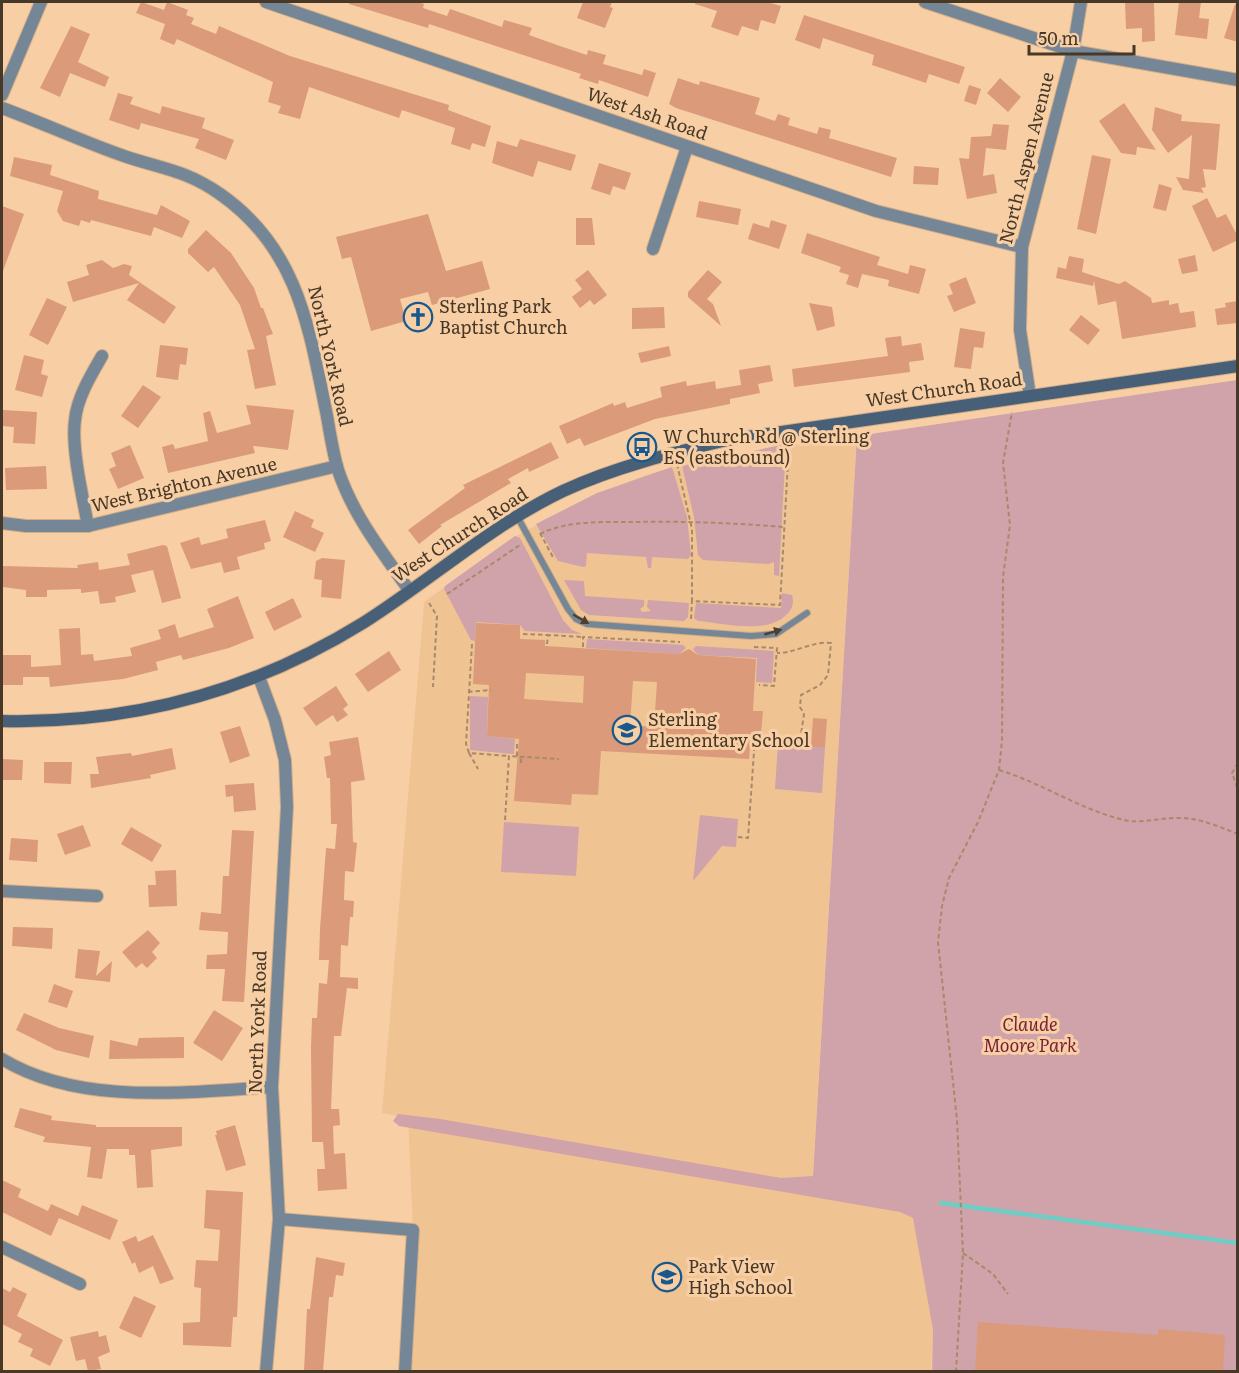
<svg xmlns="http://www.w3.org/2000/svg" width="1239" height="1373" viewBox="0 0 1239 1373" font-family="Literata,serif">
<style>
.built{fill:#f0c393}
.green{fill:#d0a2a9}
.lines{fill:none;stroke-linecap:round;stroke-linejoin:round}
.stream{stroke:#70cdc5;stroke-width:4.5}
.building{fill:#db9a79;fill-rule:evenodd}
.service-casing{stroke:#d1ae89;stroke-width:8}
.minor-casing{stroke:#d1ae89;stroke-width:14}
.secondary-casing{stroke:#d1ae89;stroke-width:14}
.path{stroke:#a88a6b;stroke-width:2;stroke-dasharray:4.5 3;stroke-linecap:butt}
.service{stroke:#758697;stroke-width:6}
.minor{stroke:#758697;stroke-width:12}
.secondary{stroke:#475f77;stroke-width:12}
.oneway{fill:#4c4032}
.labels{text-anchor:middle;stroke-width:6;stroke-linejoin:round;paint-order:stroke}
.street-label{font-size:18px;fill:#483827;stroke:#f8cfa5}
.poi-label{font-size:18px;fill:#483827;stroke:#f8cfa5;text-anchor:start}
.park-label{font-size:18px;font-style:italic;fill:#751f37;stroke:#f8cfa5}
</style>
<rect width="100%" height="100%" fill="#f8cfa5"/>
<path class="built" d="M857 436 812 1189 912 1208 933 1330 931 1371H405L413 1230 408 1118 382 1113 424 602 516 536 592 496 646 475 706 458Z"/>
<g class="green">
<path d="M1237 380V1371H932L933 1330 913 1218 900 1212 399 1126 393 1121 398 1114 440 1119 781 1178 813 1176 857 436Z"/>
<path d="M786 444 779 576 774 575V562L769 564 703 560 698 555 694 517 682 466Z"/>
<path d="M672 467 687 517 691 555 688 559 652 557 651 568H648L646 557 587 553 586 566 583 567 558 561 536 524 597 493Z"/>
<path d="M515 536 520 538 563 620 572 630 582 634 525 631 520 625 476 622 475 641 471 640 444 589 445 586Z"/>
<path d="M564 580 584 581 585 596 644 600V606L640 609 642 612 651 611 647 607 648 600 689 603 688 617 684 621 589 615 581 610Z"/>
<path d="M782 593 792 595C794 601 793 607 789 612 770 636 724 623 698 621L694 618 696 603 781 608Z"/>
<path d="M587 639 683 645 686 648 679 654 586 648Z"/>
<path d="M696 646 774 651 772 683 756 682 757 658 698 655 693 649Z"/>
<path d="M470 696 488 697 487 736 515 739 514 754 470 750Z"/>
<path d="M778 744 825 747 822 793 775 789Z"/>
<path d="M700 815 738 819 736 847 722 846 693 881Z"/>
<path d="M504 822 579 827 576 876 501 872Z"/>
</g>
<g class="lines">
<path class="stream" d="M941 1203 1238 1243"/>
</g>
<g class="building">
<path d="M141 2 164 10 167 2 188 10 186 15 194 18 191 24 216 34 219 26 290 56 449 105 448 110 491 126 485 147 472 143 470 150 451 144 455 128 402 110 399 118 309 87 300 119 278 113 281 106 268 102 273 82 177 39 174 45 160 39 165 24 136 13Z"/>
<path d="M349 2H418L424 4 423 8 447 16 450 9 502 27 504 20 508 21 532 28 529 35 560 46 587 55 588 50 606 55 603 64 642 75 644 69 656 73 648 97 599 80 598 84 579 78 581 74 429 24 428 28 349 4Z"/>
<path d="M583 2H612L610 7 613 8 605 28 577 18Z"/>
<path d="M695 2H767L781 6 775 24 761 20 758 31 742 26 738 36 711 27 717 11 695 4Z"/>
<path d="M1125 2H1154L1155 41 1142 42V28L1126 29Z"/>
<path d="M1179 2H1201L1199 18 1209 19 1207 39 1175 35Z"/>
<path d="M1235 4 1238 5V42L1224 38Z"/>
<path d="M804 15 965 67 959 84 929 74 926 83 872 65 874 55 823 38 820 49 795 40Z"/>
<path d="M71 26 90 34 78 62 109 77 105 87 70 73 60 97 40 88Z"/>
<path d="M678 78 699 85 700 81 760 98 755 114 775 121 778 114 790 118 788 125 817 134 819 127 831 130 829 138 897 158 891 177 676 108 669 104Z"/>
<path d="M1000 78 1021 97 1008 112 987 93Z"/>
<path d="M969 85 981 89 976 105 964 101Z"/>
<path d="M118 93 133 97 130 104 160 114 162 106 205 118 202 128 234 140 226 160 195 148 199 139 141 123 139 130 109 120Z"/>
<path d="M1124 103 1156 150 1137 147 1136 155 1121 153 1099 121Z"/>
<path d="M1155 107 1182 115 1181 121 1220 124 1216 170 1203 169 1206 187 1201 188 1204 193 1183 190 1176 177 1189 179 1192 135 1168 153 1152 130Z"/>
<path d="M993 124 1009 125 1006 150 986 148 983 176 994 174 997 193 967 199 959 158 969 159 971 137 991 136Z"/>
<path d="M520 139 576 155 571 171 538 161 533 177 492 163 497 141 517 147Z"/>
<path d="M1092 155 1111 159 1096 234 1077 229Z"/>
<path d="M14 157 52 165 50 175 99 191 98 199 157 215 161 205 190 221 182 238 154 227 151 236 91 220 90 223 81 220 79 226 63 221 57 211 63 191 10 176Z"/>
<path d="M599 163 631 173 625 190 613 186 610 195 591 189Z"/>
<path d="M914 166 939 168 938 185 913 184Z"/>
<path d="M1159 184 1172 188 1166 211 1153 208Z"/>
<path d="M1207 198 1217 218 1226 214 1238 237V240L1213 252 1192 206Z"/>
<path d="M699 201 741 209 738 225 696 217Z"/>
<path d="M2 206 24 214 3 271 2 270Z"/>
<path d="M428 214 446 271 482 261 490 289 432 305 428 292 400 299 406 321 371 331 351 257 342 259 336 237Z"/>
<path d="M576 218H592L595 245H576Z"/>
<path d="M771 220 787 225 779 249 748 239 753 223 769 228Z"/>
<path d="M206 230 231 253 254 288 261 308H263L273 334 266 336 276 385 255 389 247 350 255 349 240 305 214 267 208 272 188 253V249Z"/>
<path d="M807 233 880 257 877 265 908 274 910 265 926 269 919 294 888 286 889 280 862 274 858 288 846 284 849 275 839 272 841 267 801 253Z"/>
<path d="M1195 255 1198 271 1182 274 1178 259Z"/>
<path d="M1069 256 1084 259 1082 272 1119 284 1125 281 1151 298 1152 303 1169 300V305L1178 303 1180 313 1194 311 1196 327 1122 339 1116 301 1098 305 1094 281 1093 286 1056 278 1058 267 1066 269Z"/>
<path d="M102 260 113 268 124 264 132 266 129 275 176 307 164 324 127 300 139 283 73 302 67 282 89 275 86 265Z"/>
<path d="M588 270 607 295 594 305 590 300 580 308 572 297 582 289 575 280Z"/>
<path d="M708 270 722 282 707 299 713 304 721 326 688 297V292Z"/>
<path d="M966 277 976 303 954 312 947 296 953 294 949 284Z"/>
<path d="M47 298 67 307 48 345 29 335Z"/>
<path d="M1238 301V323L1217 325 1215 309 1226 307 1225 303Z"/>
<path d="M809 303 832 307 835 326 817 331Z"/>
<path d="M664 307 665 328 632 329V308Z"/>
<path d="M1081 315 1100 330 1088 345 1069 330Z"/>
<path d="M960 328 985 332 983 348 974 347 971 369 954 367Z"/>
<path d="M901 336 902 346 921 343 924 360 909 362 910 372 794 387 792 369 888 356 885 338Z"/>
<path d="M160 345 188 348 186 365 180 364 178 380 156 377Z"/>
<path d="M669 346 671 356 641 363 638 353Z"/>
<path d="M24 355 44 360 41 374 48 376 42 397 15 390Z"/>
<path d="M770 365 773 381 758 384 760 393 730 399V404L655 419 584 446 580 438 567 444 559 426 613 403 614 406 625 402 627 408 662 397 660 387 686 381 687 386 715 381 716 389 741 385 739 370Z"/>
<path d="M143 385 161 397 138 428 121 416Z"/>
<path d="M246 405 294 410 288 450 253 446 255 453 168 473 162 447 173 444 175 449 208 441 203 413 210 411 217 433 251 424Z"/>
<path d="M3 410 37 412 35 444 13 443 14 427 2 426Z"/>
<path d="M551 442 559 458 529 472 528 468 508 479 511 483 440 525 442 526 419 544 408 530 465 488 463 485Z"/>
<path d="M130 445 144 478 118 489 109 469 116 466 111 453Z"/>
<path d="M46 466 47 489 6 490 5 468Z"/>
<path d="M295 511 314 520 311 527 324 533 315 552 283 537Z"/>
<path d="M265 520 271 541 264 543 265 549 237 557 240 569 224 573 221 562 191 569 180 543 199 537 201 545 228 538 226 529Z"/>
<path d="M163 545 167 546 181 598 162 603 153 570 131 575 136 592 115 597 116 602 100 604 98 591 81 593V589L47 590V597H26V590L2 587V566L78 568 77 565 98 562 99 570 130 565 127 554Z"/>
<path d="M322 558 345 560 341 599 321 597 322 580 314 579 316 561Z"/>
<path d="M238 596 254 638 229 648 183 660 181 655 156 662 158 670 123 679 50 687 49 677H23V685H2V655H31V667L61 665 59 629 80 628 81 655 93 654 94 661 132 656 130 648 161 639 158 630 175 624 179 638 214 627 207 609Z"/>
<path d="M293 598 302 617 274 631 265 612Z"/>
<path d="M476 623 520 625V639L545 640V646L679 654 689 649 698 655 756 659 753 711H763L761 733 751 732 749 759 601 751 598 795 572 794 571 805 514 801 519 739 487 736 489 685 473 684ZM526 673 584 676 583 703 524 699ZM633 681 657 682 654 727 630 725Z"/>
<path d="M389 651 401 670 368 692 355 674Z"/>
<path d="M336 686 348 705 343 709 348 715 337 722 333 715 316 726 303 708Z"/>
<path d="M813 718 827 719 825 747H811Z"/>
<path d="M240 726 250 756 230 763 220 732Z"/>
<path d="M358 737 365 780 351 782 353 842 357 843 354 872 345 871 344 900 354 901 353 917H350L348 946 341 945 340 977 358 978V989L347 988 341 1036H334L331 1109H339L340 1125 333 1126 334 1154 345 1153 347 1189 318 1191 317 1169H325L323 1142H312L311 1047 312 1018H317L319 983 327 984 329 960H319L320 929 326 848 335 849 337 824H331L330 778H327L324 757 331 755 329 742Z"/>
<path d="M172 748 176 769 150 775 151 778 91 788 90 774H99L96 757 131 753 132 756Z"/>
<path d="M2 759 23 760 22 780H2Z"/>
<path d="M44 762H72L71 784 44 783Z"/>
<path d="M254 783 256 810 234 812 233 796 226 797 225 785Z"/>
<path d="M83 825 91 846 65 855 57 834Z"/>
<path d="M131 827 162 845 152 862 121 844Z"/>
<path d="M232 830 254 831 244 1002 222 1001 225 969H206L207 955 227 954 228 932 199 930 201 912 221 914 223 876H229Z"/>
<path d="M11 838 38 840 37 862 9 860Z"/>
<path d="M176 870 177 906 149 907 148 885H156L155 871Z"/>
<path d="M13 927 53 928 52 949 12 946Z"/>
<path d="M148 930 160 943 152 952 157 958 147 968 142 963 136 968 122 952Z"/>
<path d="M78 949 100 951 96 976 112 961 110 982 75 978Z"/>
<path d="M54 984 73 991 67 1008 48 1002Z"/>
<path d="M214 1010 243 1028 222 1061 193 1043Z"/>
<path d="M24 1013 59 1028 94 1036 89 1058 56 1050 16 1030Z"/>
<path d="M184 1037V1058L109 1059 110 1040 137 1046 139 1038Z"/>
<path d="M20 1108 52 1116 51 1120 96 1125V1127H182V1146L151 1150 153 1187 137 1188 135 1155H129V1149H107L102 1179 87 1177 91 1147 43 1142 45 1137 14 1127Z"/>
<path d="M235 1125 246 1165 226 1171 215 1135H217L216 1131Z"/>
<path d="M2 1180 21 1189 18 1197 48 1211 51 1204 78 1216 82 1205 118 1220 110 1240 59 1218 51 1236 2 1212Z"/>
<path d="M206 1190 243 1192 237 1317H233L231 1347 183 1345V1323L200 1322 201 1288 194 1287 196 1260 218 1261 220 1230 204 1228Z"/>
<path d="M153 1235 174 1279 160 1284 153 1266 139 1273 135 1262 132 1264 122 1242 136 1236 138 1242Z"/>
<path d="M316 1257 345 1263 343 1276 336 1275 333 1297H329L323 1371H304L307 1309H310Z"/>
<path d="M13 1287 27 1294 17 1316 63 1340 50 1366 30 1356 33 1349 18 1342 22 1334 2 1324V1288L10 1292Z"/>
<path d="M134 1296 156 1306 141 1338 119 1328Z"/>
<path d="M978 1322 1158 1335V1329L1225 1335 1223 1371H975Z"/>
<path d="M98 1331 99 1337 106 1335 110 1352 98 1357 101 1369 88 1371 85 1359 76 1361 70 1337Z"/>
</g>
<g class="lines">
<g class="service-casing">
<path id="service" d="M517 516 568 609 576 619 587 624 751 636 776 634 807 613"/>
</g>
<g class="minor-casing">
<g id="minor">
<path d="M266 2 876 211 1022 247"/>
<path d="M925 2 1073 51 1238 80"/>
<path d="M2 95 41 2"/>
<path d="M2 108C43 123 83 142 124 156 162 169 186 170 220 194 299 249 309 329 327 416 330 434 333 453 338 470 353 515 382 552 409 590"/>
<path d="M653 249 687 147"/>
<path d="M1030 396 1020 330 1022 247 1073 51 1081 2"/>
<path d="M2 523 26 526H88L337 466"/>
<path d="M88 526C83 498 71 448 75 420 77 398 91 375 102 356"/>
<path d="M259 677 275 720 285 760 287 807 272 1087 279 1219 266 1372"/>
<path d="M2 891 97 896"/>
<path d="M2 1059C79 1106 186 1092 272 1087"/>
<path d="M279 1219 413 1230 405 1372"/>
<path d="M2 1247 80 1284"/>
</g>
</g>
<g class="secondary-casing">
<path id="secondary" d="M2 721C131 724 253 691 363 623 431 580 490 526 563 491 615 467 672 453 727 440L1238 366"/>
</g>
<g class="path">
<path d="M677 464 692 529V601L780 605 789 444"/>
<path d="M540 533 554 559"/>
<path d="M540 534C568 520 605 522 636 522 685 521 734 523 784 527"/>
<path d="M447 594 520 545"/>
<path d="M429 603 437 616 433 687"/>
<path d="M691 619 692 601"/>
<path d="M523 634 548 635"/>
<path d="M472 644 466 744 469 753 509 756"/>
<path d="M547 644 548 635 583 637"/>
<path d="M583 647V637L680 642"/>
<path d="M754 647 777 648 774 686 759 685"/>
<path d="M468 692 491 690"/>
<path d="M469 753 478 769"/>
<path d="M517 756V742"/>
<path d="M521 763V756"/>
<path d="M1238 763 1232 773 1238 790"/>
<path d="M999 770C1042 783 1081 810 1124 820 1142 824 1158 818 1175 818 1198 817 1217 826 1238 834"/>
<path d="M505 820 509 756 559 759"/>
<path d="M738 837 748 838 755 737 800 741 804 714 800 707 801 695 820 685 828 675 831 643C812 641 796 653 777 653"/>
<path d="M963 1253 993 1274 1008 1294"/>
<path d="M956 1372 963 1253 957 1120 938 942 942 906 949 878 978 822 999 770 1002 741 1003 577 1010 525 1003 463 1012 412"/>
</g>
<use href="#service" class="service"/>
<use href="#minor" class="minor"/>
<use href="#secondary" class="secondary"/>
</g>
<defs><path id="oneway-solid" d="M-6-.8H1V-3.2L6.5 0L1 3.2V.8H-6Z" transform="scale(1.5)"/></defs>
<g class="oneway">
<use href="#oneway-solid" transform="translate(581 619) rotate(30)"/>
<use href="#oneway-solid" transform="translate(773 632) rotate(-16)"/>
</g>
<defs>
<g id="church-ring" transform="scale(1.5)"><circle r="9.5" fill="#f8cfa5" stroke="#17598e" stroke-width="1.5"/><path d="M-1.2-6h2.4v3.5h3.3v2.4h-3.3V6h-2.4V-.1h-3.3v-2.4h3.3Z" fill="#17598e"/></g>
<g id="bus-ring" transform="scale(1.5)"><circle r="9.5" fill="#f8cfa5" stroke="#17598e" stroke-width="1.5"/><path d="M-5-6H5V4H4V6H2V4H-2V6H-4V4H-5ZM-3.5-4V0h7V-4ZM-3.5 1.2v1.5H-2V1.2ZM2 1.2v1.5H3.5V1.2Z" fill="#17598e"/></g>
<g id="school-ring" transform="scale(1.5)"><circle r="9.5" fill="#f8cfa5" stroke="#17598e" stroke-width="1.5"/><path d="M0-5L7-2L0 1L-7-2ZM-4 1L0 2.5L4 1V4Q0 6-4 4Z" fill="#17598e"/></g>
</defs>
<g fill-rule="evenodd">
<use href="#church-ring" x="418" y="317"/>
<use href="#bus-ring" x="642" y="447"/>
<use href="#school-ring" x="627" y="730"/>
<use href="#school-ring" x="667" y="1277"/>
</g>
<g class="labels">
<g class="street-label">
<text transform="translate(647 114) rotate(19)" y="6">West Ash Road</text>
<text transform="translate(1027 158) rotate(-76)" y="6">North Aspen Avenue</text>
<text transform="translate(330 356) rotate(77)" y="6">North York Road</text>
<text transform="translate(944 390) rotate(-8)" y="6">West Church Road</text>
<text transform="translate(184 485) rotate(-13)" y="6">West Brighton Avenue</text>
<text transform="translate(460 535) rotate(-33)" y="6">West Church Road</text>
<text transform="translate(258 1022) rotate(-88)" y="6">North York Road</text>
</g>
<g class="poi-label">
<text x="439" y="313">Sterling Park<tspan x="439" dy="21">Baptist Church</tspan></text>
<text x="663" y="443">W Church Rd @ Sterling<tspan x="663" dy="21">ES (eastbound)</tspan></text>
<text x="648" y="726">Sterling<tspan x="648" dy="21">Elementary School</tspan></text>
<text x="688" y="1273">Park View<tspan x="688" dy="21">High School</tspan></text>
</g>
<g class="park-label">
<text x="1030" y="1031">Claude<tspan x="1030" dy="21">Moore Park</tspan></text>
</g>
</g>
<rect width="1239" height="1373" fill="none" stroke="#483827" stroke-width="6"/>
<path d="M1029 45v9h105v-9" fill="none" stroke="#483827" stroke-width="3"/>
<text x="1038" y="45" font-size="18" fill="#483827" stroke="#f8cfa5" stroke-width="4.5" paint-order="stroke">50 m</text>
</svg>
